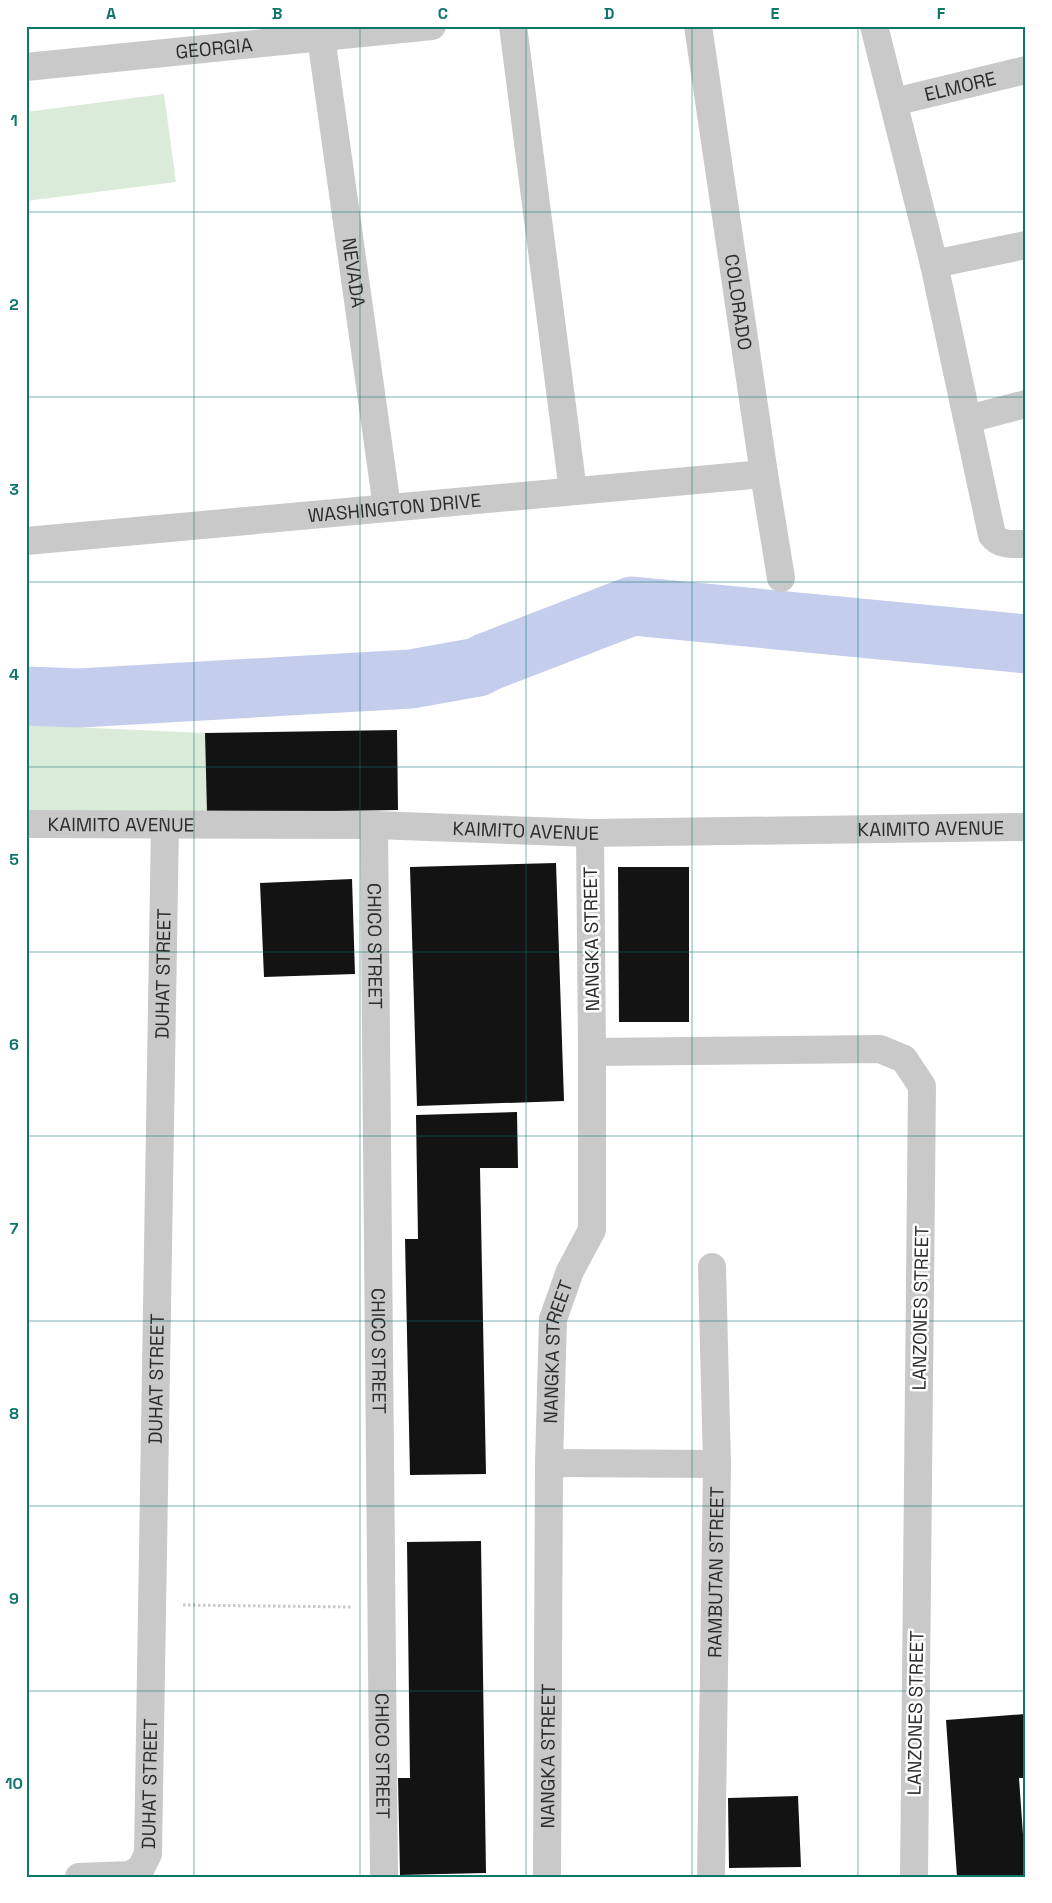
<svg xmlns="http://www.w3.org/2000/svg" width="1052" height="1903" viewBox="0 0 1052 1903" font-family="'Space Grotesk',sans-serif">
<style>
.green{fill:#dbebd9}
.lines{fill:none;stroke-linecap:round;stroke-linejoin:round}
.river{stroke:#c4cdeb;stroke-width:59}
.building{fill:#131313}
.path{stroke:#c9c9c9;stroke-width:3;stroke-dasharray:2.5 2.5;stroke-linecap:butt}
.minor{stroke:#c9c9c9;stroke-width:28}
.grid{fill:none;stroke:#0f766e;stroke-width:1;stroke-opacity:0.55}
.labels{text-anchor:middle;stroke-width:5;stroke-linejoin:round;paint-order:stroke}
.street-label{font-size:19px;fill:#2c2c2c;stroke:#fff}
.neatline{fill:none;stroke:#0f766e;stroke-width:2}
.grid-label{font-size:16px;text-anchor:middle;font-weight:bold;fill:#0f766e}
</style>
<rect width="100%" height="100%" fill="#fff"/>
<g class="green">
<path d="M164 94 176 182 26 201V112Z"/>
<path d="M26 725 205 733 207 813 26 810Z"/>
</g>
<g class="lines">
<path class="river" d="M26 696 79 698 411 679 478 667 487 662 632 606 1026 644"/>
</g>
<g class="building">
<path d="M397 730 398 810 207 813 205 733Z"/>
<path d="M556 863 564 1101 417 1106 410 867Z"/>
<path d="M618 867H689V1022H619Z"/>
<path d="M352 879 355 974 264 977 260 883Z"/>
<path d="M517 1112 518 1168H480L486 1474 410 1475 405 1239H418L416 1115Z"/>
<path d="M481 1541 486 1873 400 1875 398 1778H410L407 1542Z"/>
<path d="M1025 1714 1026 1778H1019L1026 1877H957L946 1720Z"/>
<path d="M798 1796 801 1867 729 1868 728 1798Z"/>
</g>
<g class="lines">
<path class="path" d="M183 1605 351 1607"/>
<g class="minor">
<path d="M513 26 573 491"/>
<path id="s1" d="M698 26 764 474 781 578"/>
<path d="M874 26 934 264 992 535C1000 546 1013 544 1026 544"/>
<path id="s2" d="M321 37 387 507"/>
<path id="s3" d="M26 67 432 26"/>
<path id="s4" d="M894 102 1026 70"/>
<path d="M934 264 1026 245"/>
<path d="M968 419 1026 404"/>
<path id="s5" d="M26 541 764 474"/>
<path id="s6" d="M26 824 374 825 590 833 1026 827"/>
<path id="s7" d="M374 825 384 1877"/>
<path d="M592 1052 880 1049 904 1059 922 1086 914 1877"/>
<path d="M549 1463 717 1464"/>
<path id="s8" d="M79 1877 130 1875 141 1868 148 1854 165 824"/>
<path id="s9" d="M547 1877 549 1463 553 1319 570 1271 592 1230V1052L590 833"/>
<path id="s10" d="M711 1877 717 1464 712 1267"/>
</g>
</g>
<path class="grid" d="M194 26V1877M360 26V1877M526 26V1877M692 26V1877M858 26V1877M26 212H1026M26 397H1026M26 582H1026M26 767H1026M26 952H1026M26 1136H1026M26 1321H1026M26 1506H1026M26 1691H1026"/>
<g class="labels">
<g class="street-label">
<text dy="7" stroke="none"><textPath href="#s3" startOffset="189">GEORGIA</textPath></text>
<text dy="7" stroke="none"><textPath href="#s4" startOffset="68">ELMORE</textPath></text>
<text dy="7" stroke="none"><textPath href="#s2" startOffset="238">NEVADA</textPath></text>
<text dy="7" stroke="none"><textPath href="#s1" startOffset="279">COLORADO</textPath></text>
<text dy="7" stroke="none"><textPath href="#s5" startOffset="370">WASHINGTON DRIVE</textPath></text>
<text dy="7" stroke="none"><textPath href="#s6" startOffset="95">KAIMITO AVENUE</textPath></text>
<text dy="7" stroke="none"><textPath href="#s6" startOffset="905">KAIMITO AVENUE</textPath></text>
<text dy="7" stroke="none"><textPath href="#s6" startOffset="500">KAIMITO AVENUE</textPath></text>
<text transform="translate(591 939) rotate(-91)" y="7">NANGKA STREET</text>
<text dy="7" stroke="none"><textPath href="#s7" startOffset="121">CHICO STREET</textPath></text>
<text dy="7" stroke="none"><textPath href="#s8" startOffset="960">DUHAT STREET</textPath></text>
<text transform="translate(920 1308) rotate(-89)" y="7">LANZONES STREET</text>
<text dy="7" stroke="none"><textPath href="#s7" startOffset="526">CHICO STREET</textPath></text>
<text dy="7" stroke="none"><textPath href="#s9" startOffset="526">NANGKA STREET</textPath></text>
<text dy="7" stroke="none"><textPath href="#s8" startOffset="555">DUHAT STREET</textPath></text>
<text dy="7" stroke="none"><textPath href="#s10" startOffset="305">RAMBUTAN STREET</textPath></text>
<text transform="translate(915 1713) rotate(-89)" y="7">LANZONES STREET</text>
<text dy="7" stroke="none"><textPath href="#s7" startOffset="931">CHICO STREET</textPath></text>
<text dy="7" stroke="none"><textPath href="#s9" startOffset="121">NANGKA STREET</textPath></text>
<text dy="7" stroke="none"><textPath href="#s8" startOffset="150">DUHAT STREET</textPath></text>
</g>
</g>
<rect width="1052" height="1903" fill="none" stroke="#ffffff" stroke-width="55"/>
<rect x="28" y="28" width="996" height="1848" class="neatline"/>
<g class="grid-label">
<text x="111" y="19">A</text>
<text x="277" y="19">B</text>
<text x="443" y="19">C</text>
<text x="609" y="19">D</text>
<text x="775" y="19">E</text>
<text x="941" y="19">F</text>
<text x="14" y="126">1</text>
<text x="14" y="310">2</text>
<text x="14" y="495">3</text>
<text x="14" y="680">4</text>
<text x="14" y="865">5</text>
<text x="14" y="1050">6</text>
<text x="14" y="1234">7</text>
<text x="14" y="1419">8</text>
<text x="14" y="1604">9</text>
<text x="14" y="1789">10</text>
</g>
</svg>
